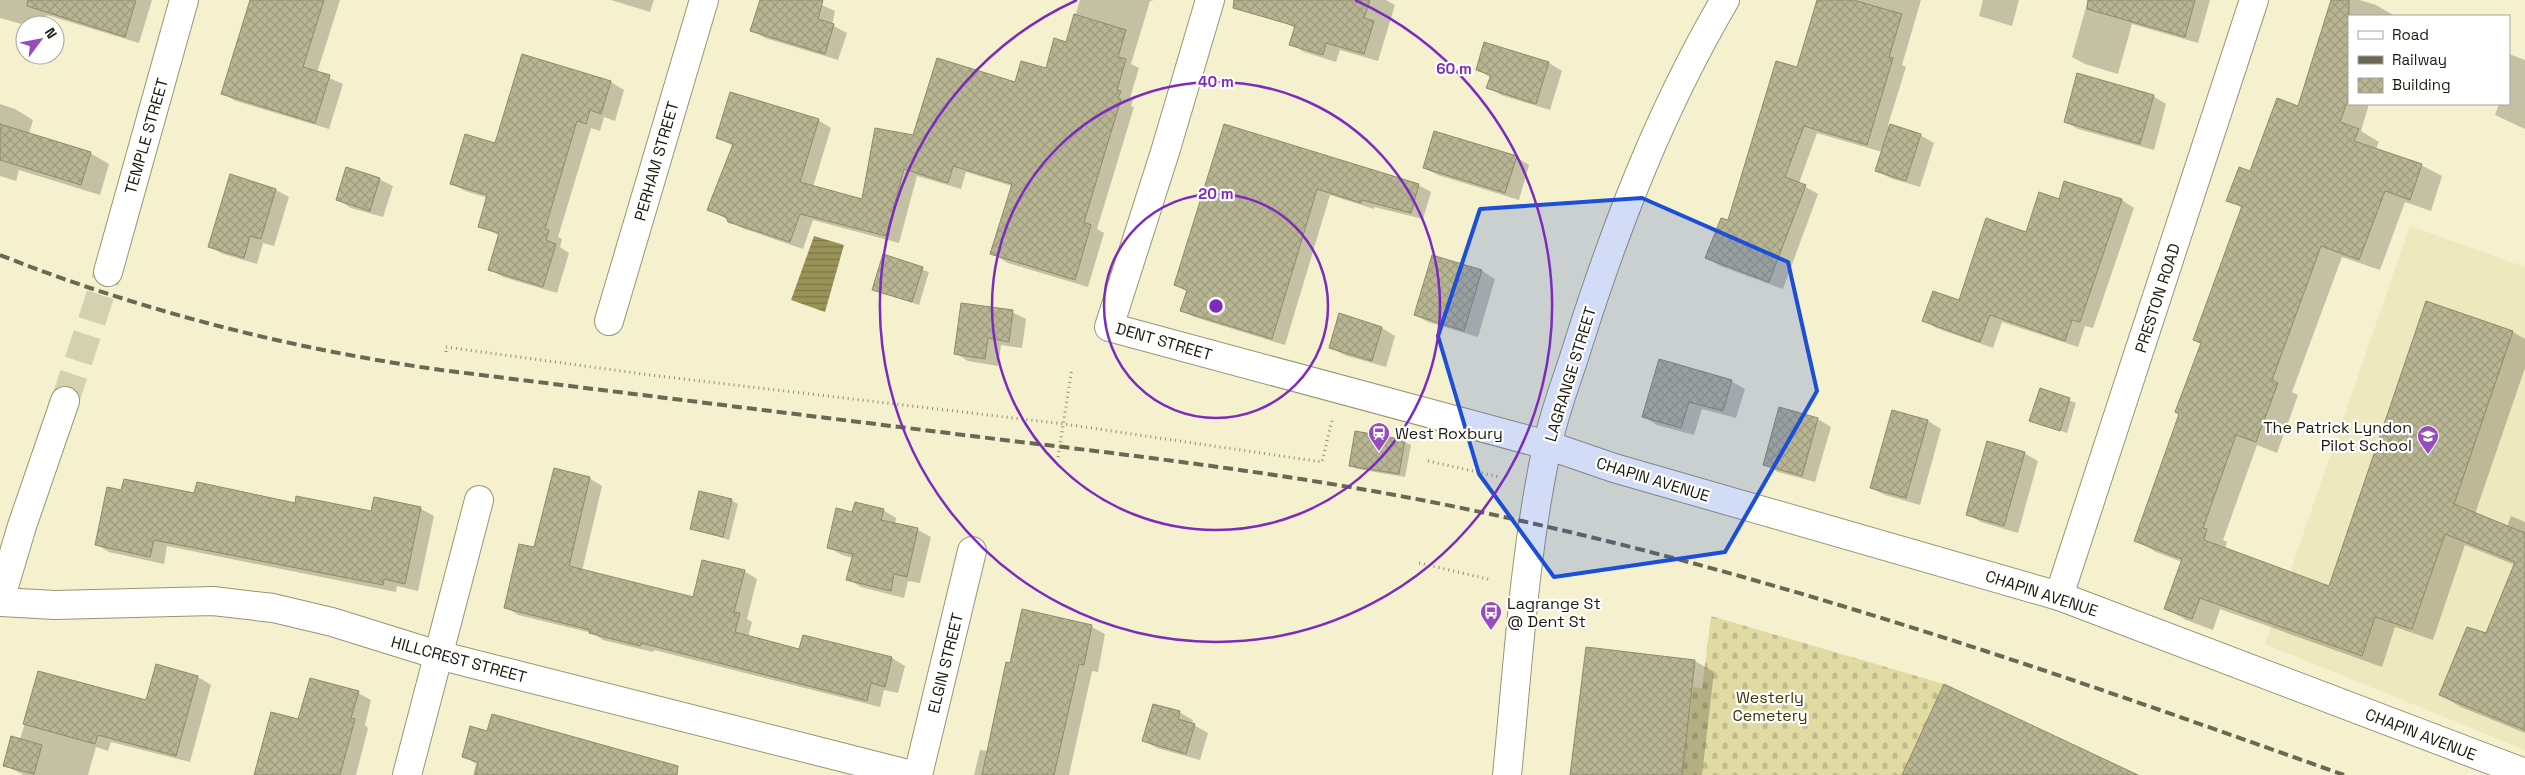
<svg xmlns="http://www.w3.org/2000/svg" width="2525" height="775" viewBox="0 0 2525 775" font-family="'Space Grotesk',sans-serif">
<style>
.built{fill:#ede8bd}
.cemetery{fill:url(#cemetery-stones)}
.water{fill:url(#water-rules)}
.shadow{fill:#0003}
.building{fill:url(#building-cross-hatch);stroke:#8e8a6a}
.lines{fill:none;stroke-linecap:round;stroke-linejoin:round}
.street-tunnel{stroke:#d4d1b1;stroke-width:28;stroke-dasharray:28 14;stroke-linecap:butt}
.street-casing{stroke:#989574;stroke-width:30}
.secondary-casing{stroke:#989574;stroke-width:30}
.path{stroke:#8e8b72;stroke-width:3;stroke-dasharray:1 4;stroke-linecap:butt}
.street{stroke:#fff;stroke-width:28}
.secondary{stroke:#fff;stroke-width:28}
.rail{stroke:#6a6752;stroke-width:4;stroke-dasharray:10 5;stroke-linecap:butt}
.marked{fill:#1d4ed8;fill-opacity:0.2;stroke:#1d4ed8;stroke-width:4;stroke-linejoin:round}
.ring{fill:none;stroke:#7b2cbf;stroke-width:2.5}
.labels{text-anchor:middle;stroke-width:4.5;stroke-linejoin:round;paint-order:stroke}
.street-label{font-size:16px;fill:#1c1a0d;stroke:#fff}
.poi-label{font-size:16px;fill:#1c1a0d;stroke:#fff;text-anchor:start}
.park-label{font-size:16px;fill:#3d3806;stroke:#fff}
.centre{fill:#7b2cbf;stroke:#fff;stroke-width:2.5}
.ring-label{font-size:15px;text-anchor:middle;font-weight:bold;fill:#7b2cbf;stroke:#fff;stroke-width:4.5;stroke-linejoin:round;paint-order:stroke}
</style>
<defs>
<pattern id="cemetery-stones" width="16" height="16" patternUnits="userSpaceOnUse" patternTransform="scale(1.25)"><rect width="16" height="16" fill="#e1dba3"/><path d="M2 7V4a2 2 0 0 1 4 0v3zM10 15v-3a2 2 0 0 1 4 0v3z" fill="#c0bb8b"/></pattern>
<pattern id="water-rules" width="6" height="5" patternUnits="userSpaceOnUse" patternTransform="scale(1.25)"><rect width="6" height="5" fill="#9a9358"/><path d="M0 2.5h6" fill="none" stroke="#7d7747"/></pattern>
<pattern id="building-cross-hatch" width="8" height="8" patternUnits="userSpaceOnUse" patternTransform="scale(1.25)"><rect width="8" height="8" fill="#b8b593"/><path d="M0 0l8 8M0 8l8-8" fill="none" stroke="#9e9b7e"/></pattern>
</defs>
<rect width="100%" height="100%" fill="#f5f1ce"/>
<path class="built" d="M2410 226 2525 267V750L2265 644Z"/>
<path class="cemetery" d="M1711 616 1944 684 1902 775H1682L1693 687 1702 688Z"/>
<path class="water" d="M814 236 844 245 825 312 791 300Z"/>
<g class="shadow">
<path d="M0 0H152L139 43 47 15 44 25H25L0 18Z"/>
<path d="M251 0H340L317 73 343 84 329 129 236 101 223 94Z"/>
<path d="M611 0H654L650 12Z"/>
<path d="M761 0H811L835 11 832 25 847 33 838 60 765 38 752 30Z"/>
<path d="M1080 0H1154L1150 1 1131 64 1139 68 1130 98 1133 100 1131 106 1134 107 1097 229 1104 233 1088 287 1008 263 995 255 1012 186 966 172 961 189 917 176 899 243 813 220 803 249 742 228 709 209 734 146 718 138 818 120 831 128 813 187 863 201 914 136 1046 70 1067 43Z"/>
<path d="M1292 0H1386L1395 5 1378 61 1340 50 1336 62 1304 52 1291 44 1296 29 1285 22Z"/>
<path d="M1818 0H1921L1902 65 1906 67 1888 125 1920 135 1934 143 1920 187 1890 178 1876 170 1882 152 1817 133 1799 183 1818 194 1783 289 1720 266 1707 258 1729 221 1798 68Z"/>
<path d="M1983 0H2019L2012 26 1979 16Z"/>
<path d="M2088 0H2210L2198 43 2132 24 2118 74 2085 64 2072 57Z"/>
<path d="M2333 0H2360L2376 5 2395 16H2349V104H2369L2361 131 2379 142 2376 149 2421 165 2442 176 2431 211 2405 202 2380 270 2342 257 2292 392 2298 395 2277 453 2257 445 2223 540 2227 542 2225 549 2330 587 2427 303 2513 332 2525 339V368L2475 514 2507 527 2511 516 2525 522V733L2461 707 2440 695 2487 635 2515 565 2465 545 2433 640 2395 627 2382 667 2220 609 2213 630 2186 620 2165 608 2182 562 2156 552 2135 540 2181 414 2202 344 2194 340 2242 208 2228 200 2299 108Z"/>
<path d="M1485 44 1549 63 1562 71 1550 110 1501 95 1488 87 1491 78 1478 70Z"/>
<path d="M2509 54 2525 60V129L2495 115 2499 104H2509Z"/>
<path d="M523 55 611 82 624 90 615 121 604 117 600 131 591 128 558 237 562 239 560 247 569 253 557 293 503 277 490 269 500 236 480 226 488 198 465 191 451 183 496 145Z"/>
<path d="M2153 96 2166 104 2154 150 2078 129 2065 122Z"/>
<path d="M0 104 15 109 33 120 29 134 90 153 109 164 100 195 19 170 16 181 0 176Z"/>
<path d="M1225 126 1418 185 1431 192 1423 219 1374 207V209L1330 195 1285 345 1194 317 1182 310 1188 292 1176 285Z"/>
<path d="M1516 157 1529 165 1519 200 1438 175 1424 168Z"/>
<path d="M379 179 393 186 383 217 351 208 338 200Z"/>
<path d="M2065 182 2122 200 2134 208 2093 328 2085 326 2078 347 2002 322 1993 348 1936 328 1924 320 1960 302 2059 200Z"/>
<path d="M276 190 289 197 274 246 263 243 257 264 223 254 209 246Z"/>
<path d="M883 256 929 272 919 305 873 289Z"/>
<path d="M1433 257 1482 271 1495 279 1478 337 1428 322 1415 315Z"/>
<path d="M1012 312 1026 319 1022 348 1001 345 998 366 968 361 955 353Z"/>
<path d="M1340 315 1382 328 1395 336 1386 367 1344 355 1330 347Z"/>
<path d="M1731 381 1745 389 1736 418 1702 409 1694 435 1657 425 1644 417Z"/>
<path d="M2041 390 2076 403 2067 433 2031 420Z"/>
<path d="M1818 419 1831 427 1815 482 1778 472 1764 464Z"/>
<path d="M1928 421 1941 429 1920 505 1885 495 1871 488Z"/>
<path d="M1356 433 1405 442 1411 445 1405 477 1357 469 1350 465Z"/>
<path d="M2024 453 2038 461 2018 533 1981 522 1967 514Z"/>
<path d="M589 478 602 486 582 571 694 598 744 571 757 579 747 619 752 622 748 637 800 651 892 658 905 666 898 693 884 690 880 707 654 650 653 652 603 640 592 633 518 615 505 607 535 549Z"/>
<path d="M122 492 195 495 372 513 421 509 434 516 418 591 397 586 396 592 167 546 164 564 109 552 96 544Z"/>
<path d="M731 500 738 504 729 540 691 528Z"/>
<path d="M883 510 896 518 895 524 918 530 931 537 920 583 908 581 904 598 861 587 848 579 853 558 842 555 828 547 853 514Z"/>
<path d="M1023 611 1092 627 1105 634 1098 672 1092 671 1069 775H974L980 750 989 751Z"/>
<path d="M1695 661 1714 672 1702 775H1572Z"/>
<path d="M157 666 198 677 211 685 190 762 111 742 108 751 96 747 88 775H24L4 765 20 740 39 672 147 702Z"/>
<path d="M358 693 371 700 365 725 368 728 356 775H255L299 721Z"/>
<path d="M1179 712 1193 720 1192 724 1208 733 1200 760 1157 748 1143 740Z"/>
<path d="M493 716 658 760 670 767 668 775H473L476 764 463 756 488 733Z"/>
</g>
<g class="building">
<path d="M28 0H136L125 37 27 6Z"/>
<path d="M250 0H324L303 67 330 75 315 123 221 94Z"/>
<path d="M760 0H823L818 19 834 24 825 54 750 31Z"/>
<path d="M1234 0H1370L1364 18 1374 21 1364 54 1326 43 1323 55 1289 45 1295 26 1233 8Z"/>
<path d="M1817 0H1853L1902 14 1889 57 1893 58 1867 145 1804 126 1785 177 1806 185 1769 282 1705 258 1721 218 1728 220 1776 61 1797 67Z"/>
<path d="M2088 0H2195L2185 37 2087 9Z"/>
<path d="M2331 0H2349V96L2340 122 2359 129 2354 141 2422 164 2410 200 2385 191 2359 260 2321 246 2272 380 2278 383 2256 442 2236 435 2203 528 2207 529 2204 540 2329 586 2426 301 2513 331 2454 504 2525 533V730L2439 695 2467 627 2486 633 2515 562 2445 534 2412 629 2375 617 2362 656 2200 598 2192 619 2164 609 2182 559 2134 541 2179 414 2175 412 2201 343 2193 340 2242 206 2226 201 2239 167 2250 171 2277 98 2298 106Z"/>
<path d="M1074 14 1126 30 1118 57 1126 59 1117 90 1121 91 1118 98 1121 99 1084 222 1091 225 1075 280 990 254 1012 184 953 166 948 183 904 169 886 236 800 214 790 242 728 222 726 217 707 210 733 144 716 138 730 92 819 119 800 182 862 199 875 128 913 135 937 58 1015 82 1021 61 1046 68 1054 38 1066 42Z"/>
<path d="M1484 42 1549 62 1536 104 1486 88 1491 75 1476 70Z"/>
<path d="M522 54 611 81 601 114 590 110 586 124 577 121 545 229 549 230 546 240 556 244 543 287 488 270 499 233 478 227 487 195 450 184 465 134 495 143Z"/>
<path d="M2077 73 2154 95 2140 144 2064 122Z"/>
<path d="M0 124 91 152 81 185 0 160Z"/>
<path d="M1224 124 1419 184 1411 213 1362 200 1361 203 1317 189 1272 339 1180 311 1187 290 1174 285Z"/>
<path d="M1890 124 1921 134 1906 181 1875 171Z"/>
<path d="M1434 131 1517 156 1505 193 1423 168Z"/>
<path d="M346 167 380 178 370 211 336 200Z"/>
<path d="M230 174 276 189 261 239 250 236 244 258 208 247Z"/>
<path d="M2064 181 2122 199 2080 322 2072 320 2065 341 1990 315 1980 342 1922 321 1933 291 1959 300 1986 218 2026 232 2039 192 2059 199Z"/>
<path d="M883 254 923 267 912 302 872 290Z"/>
<path d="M1432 255 1482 270 1464 331 1414 315Z"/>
<path d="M961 303 1013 310 1009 342 988 338 985 359 954 354Z"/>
<path d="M1339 313 1382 327 1372 361 1329 348Z"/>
<path d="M1659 359 1732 380 1723 411 1689 402 1681 428 1642 417Z"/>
<path d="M2040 388 2070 398 2060 431 2029 421Z"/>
<path d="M1779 407 1818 418 1802 476 1763 465Z"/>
<path d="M1892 410 1928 420 1906 498 1870 488Z"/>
<path d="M1355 431 1405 440 1399 474 1349 466Z"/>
<path d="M1987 441 2025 452 2004 526 1966 515Z"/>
<path d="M554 468 590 477 569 566 693 597 702 560 745 570 734 612 740 613 735 632 799 649 803 635 892 657 885 687 871 683 867 701 641 643 640 646 589 633 590 630 504 608 519 544 534 547Z"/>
<path d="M124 479 194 493 197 482 295 503 296 496 371 511 374 497 421 507 405 584 384 579 383 585 154 540 150 557 95 545 107 487 121 490Z"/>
<path d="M699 491 732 499 723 537 690 529Z"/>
<path d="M855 502 884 509 881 520 918 528 907 577 894 574 891 591 846 580 853 554 827 548 836 508 852 512Z"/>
<path d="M1022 609 1092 625 1084 665 1079 664 1054 775H982L1006 662 1010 663Z"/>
<path d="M1586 647 1695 660 1682 775H1570Z"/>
<path d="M156 664 198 676 176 756 98 735 95 744 23 724 38 671 146 700Z"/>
<path d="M310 678 359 691 351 718 355 719 340 775H254L271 712 298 719Z"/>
<path d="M1944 684 2138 775H1902Z"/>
<path d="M1153 704 1180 711 1178 719 1195 724 1186 754 1142 741Z"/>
<path d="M492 714 678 766 677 775H475L478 762 462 757 470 726 487 731Z"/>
<path d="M11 736 42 745 34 774 3 766Z"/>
</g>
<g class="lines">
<path class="street-tunnel" d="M65 401 108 272"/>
<g class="street-casing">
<g id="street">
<path d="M1210 0 1165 152 1109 327 1547 445 1614 468 2059 596 2525 773"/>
<path d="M108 272 184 0"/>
<path d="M609 321 704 0"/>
<path d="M2059 596 2254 0"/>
<path d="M0 600 22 526 65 401"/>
<path d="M0 602 55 605 213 601 273 608 332 622 438 655 912 775"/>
<path d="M407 775 479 500"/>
<path d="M918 775 972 551"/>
</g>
</g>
<g class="secondary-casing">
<path id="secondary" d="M1507 775C1518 666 1524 554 1547 447 1554 412 1568 378 1578 345 1616 225 1661 109 1725 0"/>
</g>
<g class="path">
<path d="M446 352V347L650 375 1064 424 1322 462 1332 420"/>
<path d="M1058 457 1072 368"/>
<path d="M1428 461 1500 477"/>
<path d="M1419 563 1492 580"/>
</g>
<use href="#street" class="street"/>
<use href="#secondary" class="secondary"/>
<path class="rail" d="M0 255C141 311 291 349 441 370 626 393 811 416 996 439 1155 458 1315 477 1471 510 1769 572 2058 673 2344 775"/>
</g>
<path class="marked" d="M1642 198 1788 262 1817 391 1725 552 1554 577 1479 474 1438 336 1480 209Z"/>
<g class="ring">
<circle cx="1216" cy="306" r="112"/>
<circle cx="1216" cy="306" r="224"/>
<path d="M1355 0A336 336 0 1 1 1077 0"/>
</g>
<defs>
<g id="station-pin" transform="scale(1.125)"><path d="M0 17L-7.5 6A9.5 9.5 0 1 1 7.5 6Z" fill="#974bbd" stroke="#fff"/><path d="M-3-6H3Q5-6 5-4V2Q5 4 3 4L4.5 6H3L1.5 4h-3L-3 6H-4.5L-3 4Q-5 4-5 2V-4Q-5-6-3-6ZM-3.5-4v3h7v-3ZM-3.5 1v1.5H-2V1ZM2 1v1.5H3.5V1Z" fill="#fff"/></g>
<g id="school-pin" transform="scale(1.125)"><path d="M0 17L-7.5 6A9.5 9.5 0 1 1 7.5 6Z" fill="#974bbd" stroke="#fff"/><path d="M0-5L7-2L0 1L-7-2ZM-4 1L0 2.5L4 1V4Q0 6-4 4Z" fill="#fff"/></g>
<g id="bus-pin" transform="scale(1.125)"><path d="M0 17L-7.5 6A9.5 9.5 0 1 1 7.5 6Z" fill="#974bbd" stroke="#fff"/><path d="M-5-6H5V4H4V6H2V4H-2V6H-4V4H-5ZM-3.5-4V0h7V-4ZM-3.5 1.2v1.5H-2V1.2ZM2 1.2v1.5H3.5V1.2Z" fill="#fff"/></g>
</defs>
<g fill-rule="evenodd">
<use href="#station-pin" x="1379" y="433"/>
<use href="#school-pin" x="2428" y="436"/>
<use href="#bus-pin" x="1491" y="612"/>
</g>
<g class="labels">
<g class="street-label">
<text transform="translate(146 136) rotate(-74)" y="6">TEMPLE STREET</text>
<text transform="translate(656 161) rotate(-74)" y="6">PERHAM STREET</text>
<text transform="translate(2157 298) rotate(-72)" y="6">PRESTON ROAD</text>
<text transform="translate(1164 341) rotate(16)" y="6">DENT STREET</text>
<text transform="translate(1570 374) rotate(-73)" y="6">LAGRANGE STREET</text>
<text transform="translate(1653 479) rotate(17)" y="6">CHAPIN AVENUE</text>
<text transform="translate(2042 593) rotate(18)" y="6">CHAPIN AVENUE</text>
<text transform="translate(459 659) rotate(15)" y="6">HILLCREST STREET</text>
<text transform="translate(945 663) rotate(-76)" y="6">ELGIN STREET</text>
<text transform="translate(2421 734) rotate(21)" y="6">CHAPIN AVENUE</text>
</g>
<g class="poi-label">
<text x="2412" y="433" text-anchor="end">The Patrick Lyndon<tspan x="2412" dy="18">Pilot School</tspan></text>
<text x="1395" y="439">West Roxbury</text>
<text x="1507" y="609">Lagrange St<tspan x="1507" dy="18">@ Dent St</tspan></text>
</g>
<g class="park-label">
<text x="1770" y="703">Westerly<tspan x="1770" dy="18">Cemetery</tspan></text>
</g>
</g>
<circle cx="1216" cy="306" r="8" class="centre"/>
<g class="ring-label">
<text x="1454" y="74">60 m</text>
<text x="1216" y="87">40 m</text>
<text x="1216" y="199">20 m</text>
</g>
<rect x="2348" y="15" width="162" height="90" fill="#ffffff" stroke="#a4a39e"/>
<rect x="2358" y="31" width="25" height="8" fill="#ffffff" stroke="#a4a39e"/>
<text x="2392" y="40" font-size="15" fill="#1c1a0d">Road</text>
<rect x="2358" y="56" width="25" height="8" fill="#6a6752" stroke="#a4a39e"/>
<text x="2392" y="65" font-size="15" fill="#1c1a0d">Railway</text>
<rect x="2358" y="78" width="25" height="15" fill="url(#building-cross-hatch)" stroke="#a4a39e"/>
<text x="2392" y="90" font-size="15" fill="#1c1a0d">Building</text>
<g transform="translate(40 40) rotate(58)"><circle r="24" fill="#ffffff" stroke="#a4a39e"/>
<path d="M0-4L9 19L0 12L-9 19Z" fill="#974bbd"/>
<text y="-8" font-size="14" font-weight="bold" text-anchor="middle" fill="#1c1a0d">N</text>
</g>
</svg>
